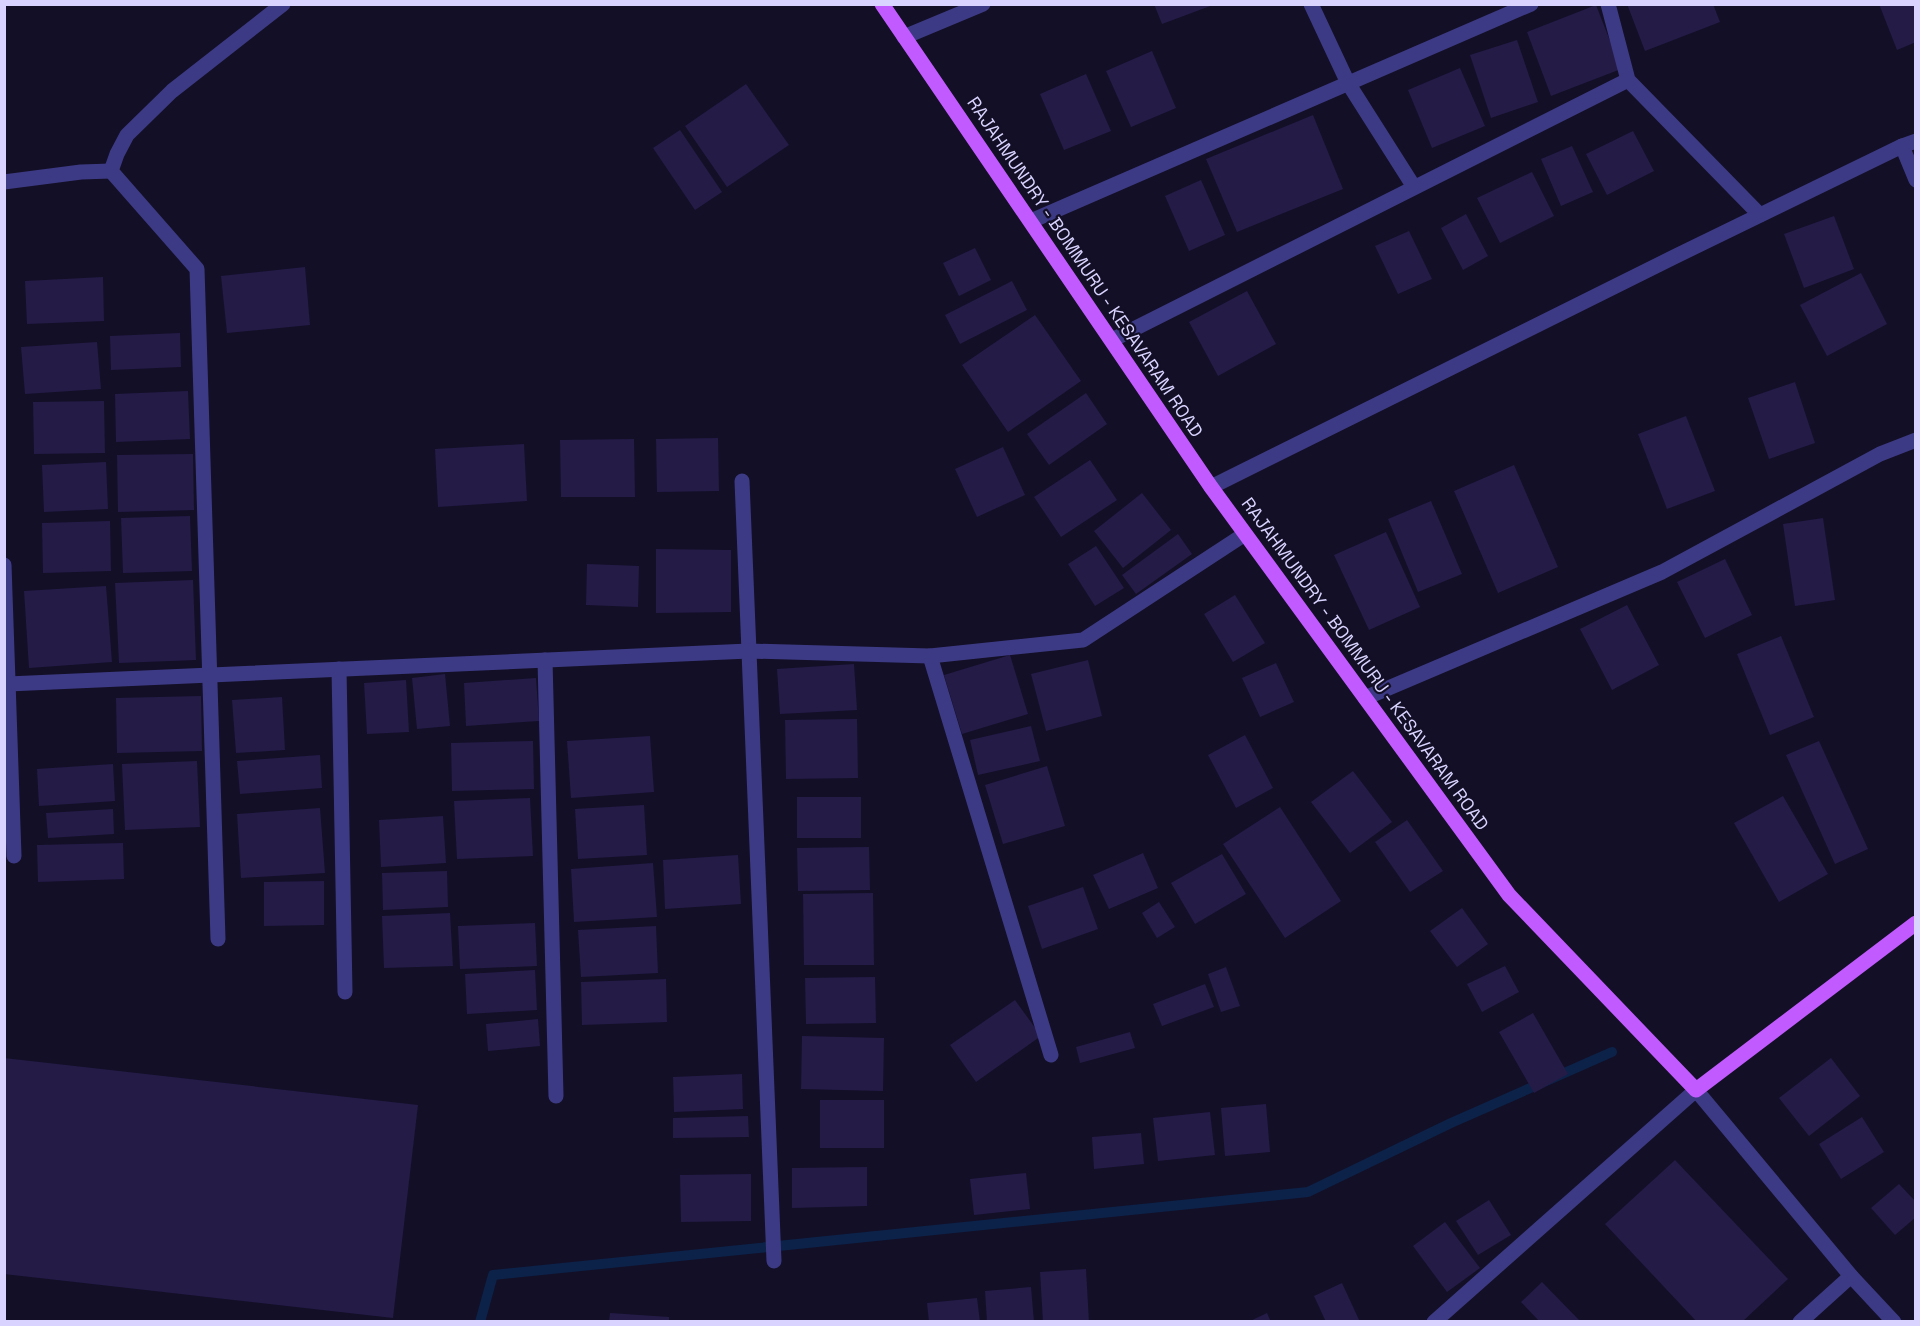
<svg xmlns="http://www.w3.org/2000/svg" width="1920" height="1326" viewBox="0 0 1920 1326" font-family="'Space Grotesk',sans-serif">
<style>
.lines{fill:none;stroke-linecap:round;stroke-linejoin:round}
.stream{stroke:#0c2248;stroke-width:10}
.building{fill:#241b47}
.minor{stroke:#3d3a85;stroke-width:15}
.major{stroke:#c25bff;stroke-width:15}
.labels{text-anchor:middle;stroke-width:4.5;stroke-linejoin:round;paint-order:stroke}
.street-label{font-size:18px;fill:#d9d4ff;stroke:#130f26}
</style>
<rect width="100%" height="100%" fill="#130f26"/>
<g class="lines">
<path class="stream" d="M480 1322 493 1275 1308 1192 1451 1123 1612 1052"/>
</g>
<g class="building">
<path d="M1154 4H1213V5L1162 24Z"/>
<path d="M1627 4H1713L1720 22 1645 51Z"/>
<path d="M1879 4H1916V42L1897 50Z"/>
<path d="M1596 5 1621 69 1551 96 1527 32Z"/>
<path d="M1517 40 1538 102 1491 118 1470 55Z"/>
<path d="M1152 51 1176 108 1131 127 1106 71Z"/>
<path d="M1460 68 1485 126 1432 148 1408 90Z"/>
<path d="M1086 74 1111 131 1064 150 1040 94Z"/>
<path d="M746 84 789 145 727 187 685 126Z"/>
<path d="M1313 115 1343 189 1237 232 1206 159Z"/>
<path d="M680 130 722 192 695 210 653 148Z"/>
<path d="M1633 131 1654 171 1607 195 1586 154Z"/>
<path d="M1572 146 1593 192 1561 206 1541 159Z"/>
<path d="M1532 172 1554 216 1500 243 1477 198Z"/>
<path d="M1201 180 1225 235 1189 251 1165 196Z"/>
<path d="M1466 214 1488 256 1463 270 1441 228Z"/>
<path d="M1834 216 1854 269 1804 288 1784 234Z"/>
<path d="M1409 231 1432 279 1398 294 1375 246Z"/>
<path d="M975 248 991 280 959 296 943 263Z"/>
<path d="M305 267 310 325 227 333 221 276Z"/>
<path d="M1861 273 1887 324 1827 356 1800 305Z"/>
<path d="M103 277 104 321 27 324 25 281Z"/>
<path d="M1012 281 1027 310 960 344 945 315Z"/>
<path d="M1247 291 1276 344 1218 376 1189 322Z"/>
<path d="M1035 315 1081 381 1008 432 962 365Z"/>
<path d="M180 333 181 367 111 370 110 336Z"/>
<path d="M97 342 101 389 25 394 21 347Z"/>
<path d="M1795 382 1815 443 1769 459 1748 398Z"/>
<path d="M188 391 190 439 116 442 115 394Z"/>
<path d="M1086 393 1107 424 1049 465 1027 434Z"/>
<path d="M104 401 105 453 34 454 33 402Z"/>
<path d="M1686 416 1715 491 1667 509 1638 434Z"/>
<path d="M718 438 719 491 657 492 656 439Z"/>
<path d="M634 439 635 497H561L560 440Z"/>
<path d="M524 444 527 501 438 507 435 449Z"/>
<path d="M1003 447 1025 495 977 517 955 469Z"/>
<path d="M193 454 194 510 118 512 117 455Z"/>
<path d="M1090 460 1117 500 1061 537 1034 497Z"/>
<path d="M106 462 108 509 44 512 42 465Z"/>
<path d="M1514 465 1558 567 1498 593 1454 491Z"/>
<path d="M1142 493 1171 530 1123 568 1094 531Z"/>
<path d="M1431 501 1462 574 1418 592 1388 519Z"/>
<path d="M190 516 192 571 123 573 121 518Z"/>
<path d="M1823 518 1835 600 1795 606 1783 524Z"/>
<path d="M110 521 111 571 43 573 42 523Z"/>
<path d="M1386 532 1420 607 1369 630 1334 555Z"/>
<path d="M1178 534 1192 554 1136 594 1122 575Z"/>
<path d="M1096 546 1124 588 1095 606 1068 564Z"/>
<path d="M656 549 731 550V612L656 613Z"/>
<path d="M1725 559 1752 615 1705 638 1677 582Z"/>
<path d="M587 564 639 566 638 607 586 605Z"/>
<path d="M193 580 196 660 119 663 115 583Z"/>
<path d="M106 586 112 662 29 668 24 591Z"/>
<path d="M1235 595 1265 643 1233 662 1204 614Z"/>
<path d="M1627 605 1659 665 1612 690 1580 629Z"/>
<path d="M1781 636 1814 717 1770 735 1737 654Z"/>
<path d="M1010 655 1028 714 962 734 944 675Z"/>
<path d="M1088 660 1102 716 1046 731 1031 674Z"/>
<path d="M1276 663 1294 702 1260 717 1242 678Z"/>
<path d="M854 664 857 710 780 714 777 669Z"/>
<path d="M445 674 450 726 417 729 412 678Z"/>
<path d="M536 678 539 721 466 726 464 683Z"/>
<path d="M406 680 409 732 367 734 364 683Z"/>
<path d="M201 696 202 751 117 753 116 698Z"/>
<path d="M282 697 285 750 236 753 232 700Z"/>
<path d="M857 719 858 778 786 779 785 720Z"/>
<path d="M1031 726 1040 761 978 775 970 740Z"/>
<path d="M1245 735 1273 788 1236 808 1208 755Z"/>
<path d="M650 736 654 792 571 798 567 741Z"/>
<path d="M533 741 534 789 452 791 451 743Z"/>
<path d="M1819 741 1868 849 1835 864 1786 755Z"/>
<path d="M320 755 322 788 240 794 237 761Z"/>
<path d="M197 761 200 827 125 830 122 764Z"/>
<path d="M113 764 115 801 39 806 37 769Z"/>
<path d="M1047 766 1065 826 1003 844 985 785Z"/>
<path d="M1353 771 1392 822 1350 853 1311 802Z"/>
<path d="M1783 796 1828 874 1779 902 1734 823Z"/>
<rect x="797" y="797" width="64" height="41"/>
<path d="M530 798 533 856 457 859 454 801Z"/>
<path d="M644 805 647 855 578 859 575 809Z"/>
<path d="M1280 807 1341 901 1285 938 1223 844Z"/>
<path d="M320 808 325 873 241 878 237 814Z"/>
<path d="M113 809 114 834 48 838 46 813Z"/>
<path d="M443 816 446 863 381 867 379 820Z"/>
<path d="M1407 820 1443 871 1410 892 1375 842Z"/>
<path d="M123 843 124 879 38 882 37 845Z"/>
<path d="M869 847 870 890 798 891 797 848Z"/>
<path d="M1143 853 1158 888 1109 909 1093 875Z"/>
<path d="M1222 854 1246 894 1195 924 1171 883Z"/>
<path d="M738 855 741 904 665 909 663 860Z"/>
<path d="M653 863 657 917 574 922 571 869Z"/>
<path d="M447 871 448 907 383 910 382 873Z"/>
<path d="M324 881V925L264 926V882Z"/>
<path d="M1083 887 1098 929 1042 949 1028 906Z"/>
<path d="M873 893 874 965H804L803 894Z"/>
<path d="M1159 902 1175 927 1157 938 1142 913Z"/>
<path d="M1462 908 1488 944 1457 967 1430 931Z"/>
<path d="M450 913 453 966 384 968 382 916Z"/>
<path d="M535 923 537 966 460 969 458 926Z"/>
<path d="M656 926 658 973 581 977 578 930Z"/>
<path d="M1505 966 1519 992 1482 1012 1467 984Z"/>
<path d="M1226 967 1240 1006 1221 1012 1208 974Z"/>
<path d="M535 970 537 1010 467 1014 465 974Z"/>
<path d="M875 977 876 1023 806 1024 805 978Z"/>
<path d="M666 979 667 1022 582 1025 581 982Z"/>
<path d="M1205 984 1214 1007 1162 1026 1153 1004Z"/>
<path d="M1015 1000 1041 1036 976 1082 950 1045Z"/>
<path d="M1533 1013 1568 1074 1534 1093 1499 1032Z"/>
<path d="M538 1019 540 1046 488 1051 486 1024Z"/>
<path d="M1130 1032 1135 1048 1080 1063 1076 1047Z"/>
<path d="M802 1036 884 1038 883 1091 801 1089Z"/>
<path d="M4 1058 418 1105 393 1318 4 1274Z"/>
<path d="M1831 1058 1860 1096 1809 1136 1779 1098Z"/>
<path d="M742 1074 743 1109 674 1112 673 1077Z"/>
<rect x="820" y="1100" width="64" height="48"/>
<path d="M1266 1104 1270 1152 1225 1156 1221 1108Z"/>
<path d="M1210 1112 1215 1155 1158 1161 1153 1118Z"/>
<path d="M748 1116 749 1137 673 1138V1118Z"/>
<path d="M1862 1117 1884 1152 1841 1179 1819 1144Z"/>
<path d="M1141 1133 1144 1164 1094 1169 1092 1137Z"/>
<path d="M1675 1160 1788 1279 1742 1322H1697L1605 1224Z"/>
<path d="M867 1167V1206L792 1208V1168Z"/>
<path d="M1026 1173 1030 1209 974 1215 970 1179Z"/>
<path d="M751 1174V1221L681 1222 680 1175Z"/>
<path d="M1899 1184 1916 1202V1217L1895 1235 1871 1208Z"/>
<path d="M1489 1200 1511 1235 1478 1255 1456 1221Z"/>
<path d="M1445 1222 1480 1268 1447 1292 1413 1246Z"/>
<path d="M1086 1269 1089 1322H1043L1040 1272Z"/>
<path d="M1542 1282 1581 1322H1540L1521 1302Z"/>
<path d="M1342 1283 1360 1322H1326L1314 1296Z"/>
<path d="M1031 1287 1034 1322H987L985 1291Z"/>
<path d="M977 1298 980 1322H929L927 1303Z"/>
<path d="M610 1313 669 1317V1322H609Z"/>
<path d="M1267 1313 1271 1322H1248Z"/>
</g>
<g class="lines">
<g class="minor">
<path d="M1311 4 1348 83 1414 187"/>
<path d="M1608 4 1628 80 1760 215"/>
<path d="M904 37 983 4"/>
<path d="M1902 146 1916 180"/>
<path d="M4 182 81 172 111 171"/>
<path d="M1031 221 1531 4"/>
<path d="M1112 340 1628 80"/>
<path d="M742 481 774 1261"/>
<path d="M1211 487 1674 257 1902 146 1916 141"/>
<path d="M4 565 14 856"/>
<path d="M930 656 1051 1055"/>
<path d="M545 660 556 1096"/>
<path d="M339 669 345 992"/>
<path d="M8 684 749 651 930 656 1083 640 1245 534"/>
<path d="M1365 698 1662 572 1880 454 1916 440"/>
<path d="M218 939 197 269 111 171 117 154 127 135 172 91 283 4"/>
<path d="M1434 1322 1696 1090 1851 1276 1894 1322"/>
<path d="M1800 1322 1851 1276"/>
</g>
<path class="major" d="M882 4 1211 487 1509 895 1696 1090 1916 923"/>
</g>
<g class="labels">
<g class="street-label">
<text transform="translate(1085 267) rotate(56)" y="6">RAJAHMUNDRY - BOMMURU - KESAVARAM ROAD</text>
<text transform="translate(1365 664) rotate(54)" y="6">RAJAHMUNDRY - BOMMURU - KESAVARAM ROAD</text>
</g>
</g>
<rect width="1920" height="1326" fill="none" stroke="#d9d4ff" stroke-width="12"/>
</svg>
